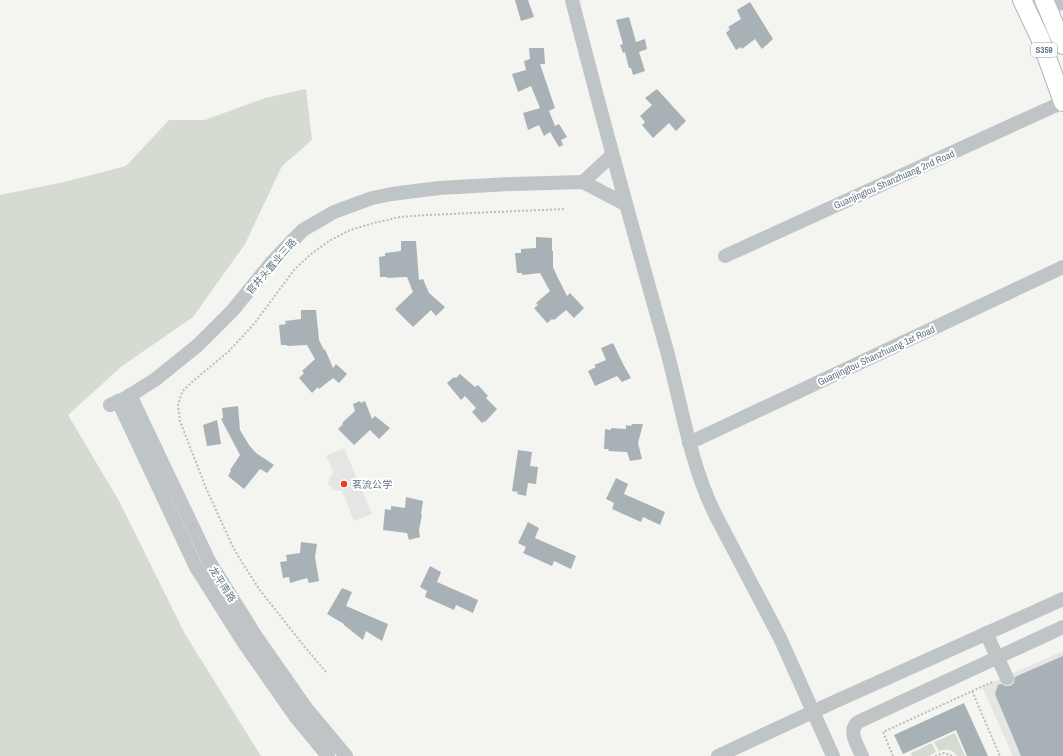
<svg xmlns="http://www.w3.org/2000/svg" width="1063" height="756" viewBox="0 0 1063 756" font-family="'Archivo Narrow','Noto Sans SC',sans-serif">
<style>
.built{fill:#e5e5e3}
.green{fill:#d5dbd1}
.building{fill:#a8b1b6}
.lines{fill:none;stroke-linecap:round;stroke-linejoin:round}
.major-casing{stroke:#b2b7ba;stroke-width:20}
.path{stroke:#bbbdbf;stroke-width:2;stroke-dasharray:2 2;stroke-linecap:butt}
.minor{stroke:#bfc4c6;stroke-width:14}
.major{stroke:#fff;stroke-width:18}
.poi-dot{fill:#ea3c1a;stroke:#fff;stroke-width:1.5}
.labels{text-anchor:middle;stroke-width:4;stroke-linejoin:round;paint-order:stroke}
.shield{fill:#fff;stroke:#919fa8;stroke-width:1}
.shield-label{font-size:9px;font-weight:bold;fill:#627682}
.street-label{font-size:10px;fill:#627682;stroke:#fff}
.poi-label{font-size:10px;fill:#627682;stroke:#fff;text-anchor:start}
</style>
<rect width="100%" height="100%" fill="#f4f4f0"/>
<g class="built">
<path d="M344 448 372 514 354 521 342 491 333 490 328 483 330 477 334 473 326 456Z"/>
<path d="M1063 651V756H1013L982 687Z"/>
</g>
<g class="green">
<path d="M306 89 312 140 282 166 245 244 193 317 122 366 68 415 119 501 185 634 261 756H0V195L64 182 126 166 169 120H205L265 98Z"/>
<path d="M955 733 965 756H957C952 749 946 749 939 751L934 742Z"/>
<path d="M932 743 936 752 929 756H912L911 753Z"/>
</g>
<g class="building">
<path d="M515 0H528L534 17 521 21Z"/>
<path d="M750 2 773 39 762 49 755 39 742 49 741 47 736 50 726 33 730 29 728 27 741 19 737 10Z"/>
<path d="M629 17 636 42 645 39 647 49 639 52 645 71 633 75 631 68H629L625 52 623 53 620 45 623 44 616 20Z"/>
<path d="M529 48H544L545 64H540L555 108 549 111 555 126 559 124 567 137 561 140 563 145 559 147 550 132 544 136 539 125 528 130 523 113 540 108 531 86 518 92 512 74 526 70 524 61 530 59Z"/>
<path d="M657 89 686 121 676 131 669 123 653 138 642 125 645 122 640 116 652 105 645 98Z"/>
<path d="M536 237 552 238V251H553V267L557 276 567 296 570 293 584 308 574 318 566 310 554 320 552 319 547 323 534 308 538 305 536 303 550 291 540 273 522 275V273H517L515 253H521V249L536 248Z"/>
<path d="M401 241H416L419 280 423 279 429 293 445 307 436 316 431 310 413 327 395 309 413 292 407 277 387 278V277H380L379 257 385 256V253L401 251Z"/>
<path d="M301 310H316L319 340 324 350 325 349 333 368 336 364 347 374 339 383 333 378 319 389 318 387 312 393 299 378 304 373 302 371 315 359 307 345 287 346V345H281L279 325 286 324 285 321 301 319Z"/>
<path d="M613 343 623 364 631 378 622 382 617 376 595 386 588 371 596 367 594 365 606 360 601 348Z"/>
<path d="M460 374 475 387 478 385 488 396 486 398 497 409 485 422 484 421 482 423 472 412 476 408 465 396 461 400 447 383 454 377 456 378Z"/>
<path d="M360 401 361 403 365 401 372 419 375 416 390 428 379 439 370 430 354 445 338 429 343 424 342 423 355 411 353 404Z"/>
<path d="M238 406 240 430 249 445 256 453 274 465 267 473 260 469 244 489 228 476 231 471 230 470 240 455 221 419 223 418 222 408Z"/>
<path d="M217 420 221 444 207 446 203 425Z"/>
<path d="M632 424H643L638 443 642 459 630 461 627 452 608 451 609 449H604L605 429 611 430V428L626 429V425L631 426Z"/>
<path d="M518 450 532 452 530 466 538 467 536 484 528 483 526 496 517 494 518 492 512 491Z"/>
<path d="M616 478 628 484 624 494 665 512 660 525 643 517 641 522 612 509 614 503 606 499Z"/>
<path d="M406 497 423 501 421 514 422 515 419 530 420 537 409 540 407 533 383 530 385 509 391 510V506L405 508Z"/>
<path d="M528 522 539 528 535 538 576 556 571 569 554 561 552 566 523 553 526 547 518 543Z"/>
<path d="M301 542 317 544 315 557 319 581 309 583 307 578 290 583 289 577 283 578 280 562 287 561 286 555 300 553Z"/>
<path d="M430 566 441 572 437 582 478 600 473 613 456 605 454 610 425 597 427 591 420 587Z"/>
<path d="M342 588 352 592 346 606 388 624 382 641 366 631 363 640 344 625V624L327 614Z"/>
<path d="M1063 656V756H1021L995 694 998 685 1001 684 1006 686H1010L1014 683 1015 677Z"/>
<path d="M964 703 988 756H967L956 730 903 754 894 735Z"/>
</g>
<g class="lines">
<g class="major-casing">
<g id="major">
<path d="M1022 0 1040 38 1063 102"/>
<path d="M1044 0 1063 45"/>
</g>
</g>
<g class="path">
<path d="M326 672 304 646 259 589 240 559 232 545 206 488 180 421 178 405 182 392 192 382 229 351 254 324 294 270 311 254 329 241 350 230 374 223 400 217 426 215 565 209"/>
<path d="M972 691 1000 756"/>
<path d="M893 756 883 732 992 682"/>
<path d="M935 756 944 753 953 756"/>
</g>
<g class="minor">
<path d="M572 0C602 118 634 234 667 351 682 407 690 464 716 516L780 638 833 756"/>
<path d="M1048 6 1063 3"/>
<path d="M583 182 612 155"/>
<path d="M725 256 1063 102"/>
<path d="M130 395 209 561 255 635 306 708 346 756"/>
<path d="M118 401 196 567 244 643 295 716 328 756"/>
<path d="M110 405 126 398 156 379 198 345 233 310 272 262 291 242 303 230 334 212 372 198 392 194 439 188 512 184 583 182 625 204"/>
<path d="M689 443 1063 267"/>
<path d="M986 633 1007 678"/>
<path d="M718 756 834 702 1063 599"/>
<path d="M862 756C858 746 847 731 858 722L1063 627"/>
</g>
<use href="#major" class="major"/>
</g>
<circle class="poi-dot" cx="344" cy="484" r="4"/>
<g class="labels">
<rect class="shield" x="1031" y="43" width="26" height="14" rx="3"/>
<g class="shield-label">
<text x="1044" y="53">S359</text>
</g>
<g class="street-label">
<text transform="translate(894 179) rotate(-24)" y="4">Guanjingtou Shanzhuang 2nd Road</text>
<text transform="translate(271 266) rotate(-49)" y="4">官井头置业三路</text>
<text transform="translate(876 355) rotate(-25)" y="4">Guanjingtou Shanzhuang 1st Road</text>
<text transform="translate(223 584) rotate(58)" y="4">龙平南路</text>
</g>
<g class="poi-label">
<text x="352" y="488">茗流公学</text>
</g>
</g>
</svg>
